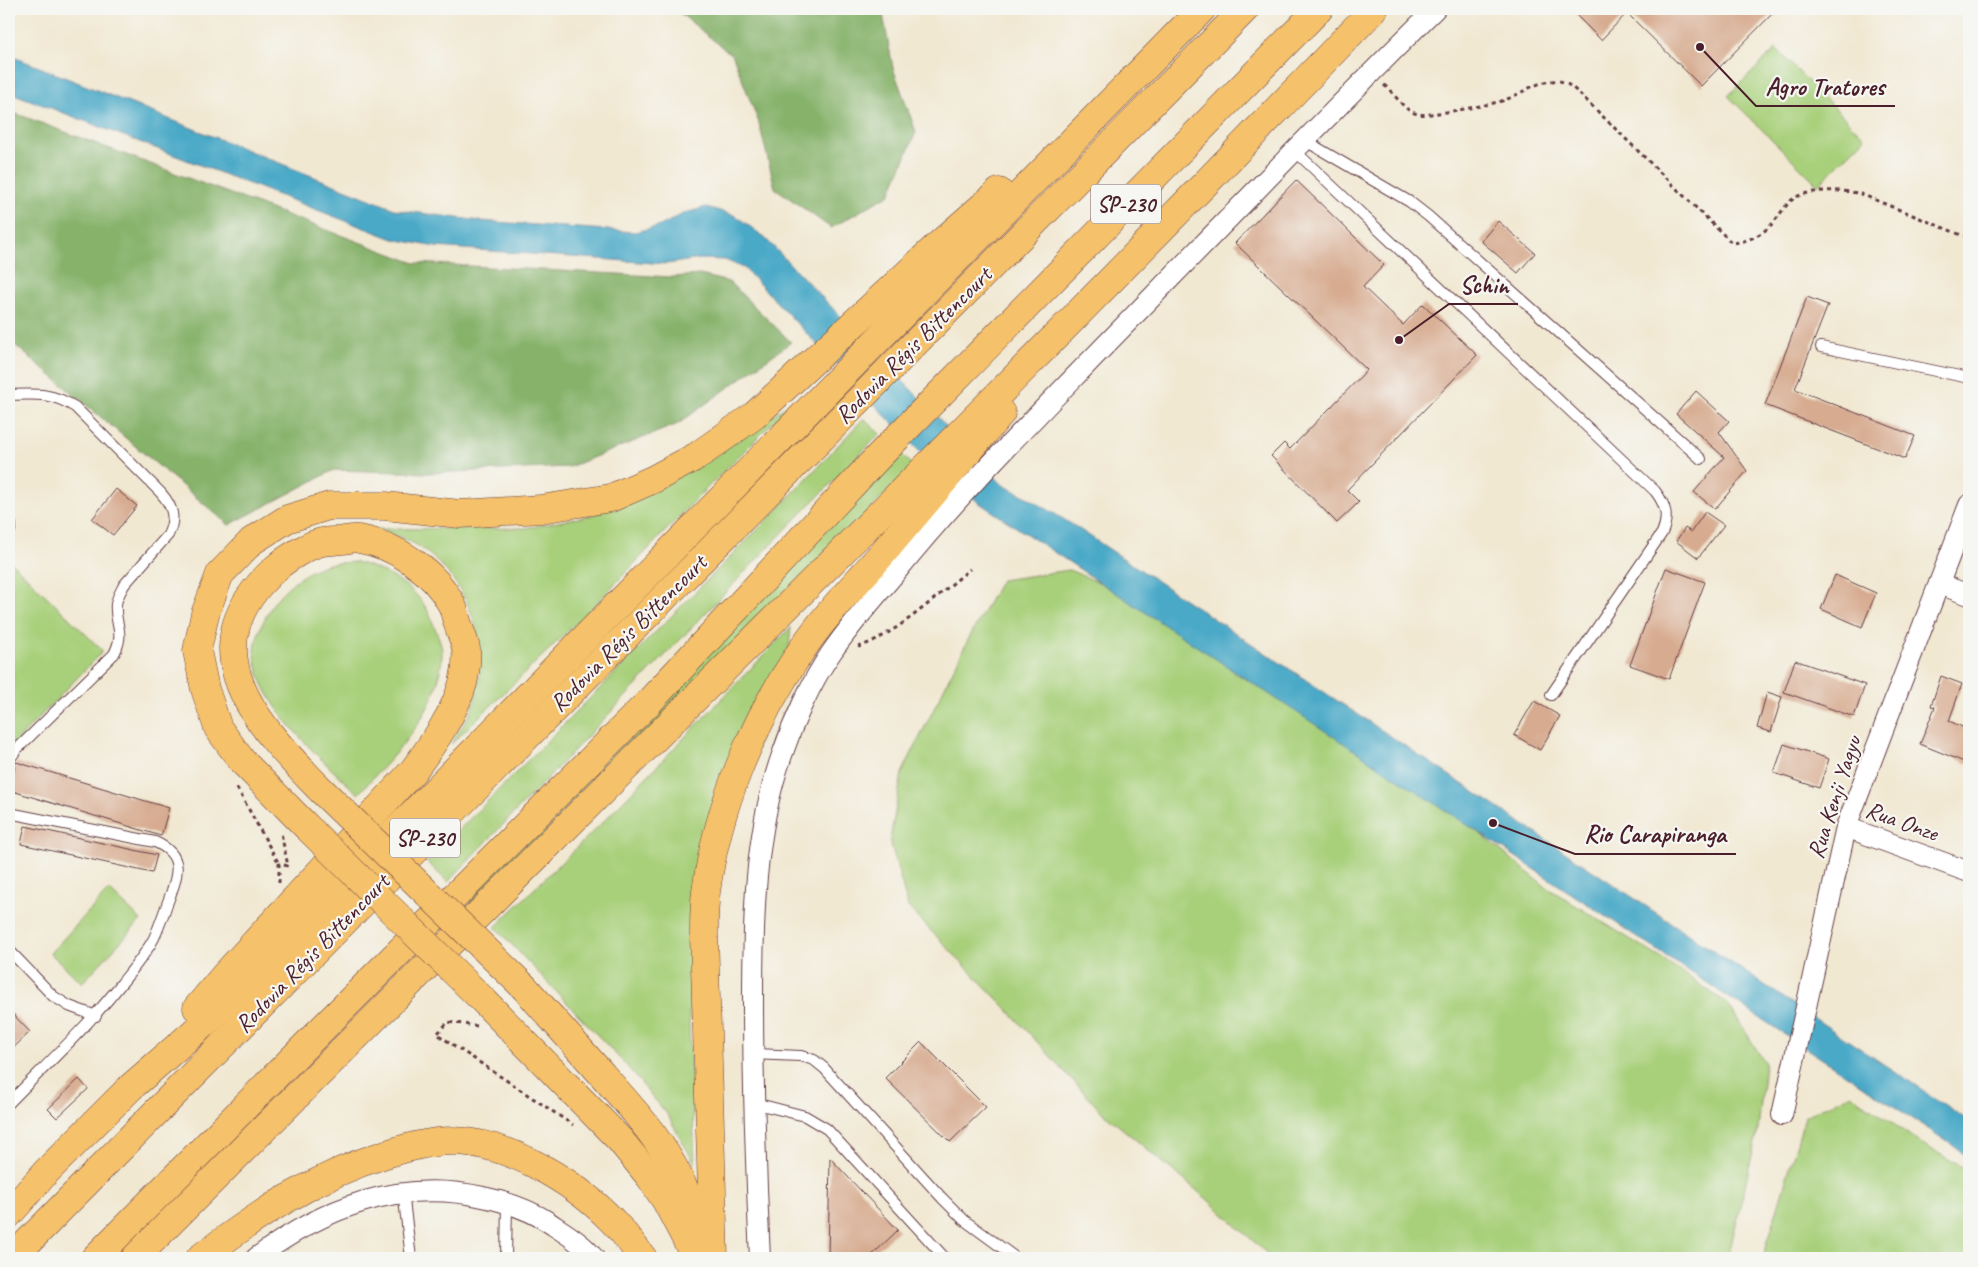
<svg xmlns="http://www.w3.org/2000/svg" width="1978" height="1267" viewBox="0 0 1978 1267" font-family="Caveat,sans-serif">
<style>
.green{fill:#a8d07a;stroke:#797852}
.forest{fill:#86b26a;stroke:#68684a}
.water{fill:#48a9c7;stroke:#496479}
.building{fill:#d7ab90}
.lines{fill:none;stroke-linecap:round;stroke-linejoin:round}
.lane-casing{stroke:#633d44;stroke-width:12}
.street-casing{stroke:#633d44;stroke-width:22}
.primary-casing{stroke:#633d44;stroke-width:29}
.highway-casing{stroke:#633d44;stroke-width:29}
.path{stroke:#633d44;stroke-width:3;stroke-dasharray:4 4;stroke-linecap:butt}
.lane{stroke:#fff;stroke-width:10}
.street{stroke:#fff;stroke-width:20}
.primary{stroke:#f5c16b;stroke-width:28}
.highway{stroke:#f5c16b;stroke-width:28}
.primary-bridge-casing{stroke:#633d44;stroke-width:29;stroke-linecap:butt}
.primary-bridge{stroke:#f5c16b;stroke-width:28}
.labels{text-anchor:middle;stroke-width:4.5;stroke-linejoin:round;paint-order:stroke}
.shield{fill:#f6f6f2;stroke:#7e6067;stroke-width:1}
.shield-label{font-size:22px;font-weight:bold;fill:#4a1f2b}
.street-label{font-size:24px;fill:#4a1f2b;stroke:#f6f6f2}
.leader{fill:none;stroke:#4a1f2b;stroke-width:2}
.callout-dot{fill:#4a1f2b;stroke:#f6f6f2;stroke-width:2}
.callout-label{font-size:25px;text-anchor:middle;font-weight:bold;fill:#4a1f2b;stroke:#f6f6f2;stroke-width:4.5;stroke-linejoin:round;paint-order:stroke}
</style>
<rect width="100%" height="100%" fill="#f6f6f2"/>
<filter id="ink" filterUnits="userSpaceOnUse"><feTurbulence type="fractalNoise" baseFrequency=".02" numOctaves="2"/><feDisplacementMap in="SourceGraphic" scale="10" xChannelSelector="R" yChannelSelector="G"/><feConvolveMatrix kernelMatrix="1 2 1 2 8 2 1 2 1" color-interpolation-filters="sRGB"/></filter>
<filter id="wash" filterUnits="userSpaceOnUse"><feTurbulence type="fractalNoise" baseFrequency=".0096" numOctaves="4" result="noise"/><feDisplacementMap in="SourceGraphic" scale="20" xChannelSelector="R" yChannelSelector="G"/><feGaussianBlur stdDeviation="1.12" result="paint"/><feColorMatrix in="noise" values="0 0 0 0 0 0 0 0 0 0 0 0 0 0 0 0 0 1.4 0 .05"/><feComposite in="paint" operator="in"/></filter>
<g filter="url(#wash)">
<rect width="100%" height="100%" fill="#f1e8d2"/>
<g class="green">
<path d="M1776 49 1865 138 1818 185 1728 96Z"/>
<path d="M796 399 698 497 589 611 451 744C458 731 470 717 474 703 491 643 471 584 420 547 408 539 391 534 378 529L526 528 593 515 712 459Z"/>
<path d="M864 418 880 434 787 528 448 882 427 862 774 513Z"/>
<path d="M901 454 913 466 477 909 465 897Z"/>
<path d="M9 560 103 651 9 749Z"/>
<path d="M356 562C388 571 422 589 433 623 436 632 442 643 442 652 442 710 395 754 358 794 324 762 265 711 256 663 252 644 261 625 270 609 280 590 305 571 326 565 335 562 346 563 356 562Z"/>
<path d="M1069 570 1130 595 1185 632 1238 675 1300 707 1468 824 1546 887 1667 962 1728 1004 1765 1063 1758 1130 1728 1258H1272L1207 1199 1101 1111 1005 1007 908 907 890 840 902 773 967 642 1001 580Z"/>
<path d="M791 627 789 647 691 951 689 1023 695 1164 667 1114 625 1064 495 927 604 821Z"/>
<path d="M109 890 141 920 82 983 50 953Z"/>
<path d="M1851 1094 1919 1142 1969 1171V1258H1763L1805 1116Z"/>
</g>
<g class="forest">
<path d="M675 9H882L893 68 916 132 890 194 831 228 775 188 759 123 733 56Z"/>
<path d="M9 111 415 263 672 277 700 275 729 282 791 342 678 424 569 467 428 473 334 470 229 525 9 340Z"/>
</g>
<path class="water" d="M9 55 397 210 481 221 635 232 660 226 685 213 707 207 736 216 764 237 1003 485 1029 498 1073 525 1969 1121V1158L1951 1144 978 502 917 449 744 268 725 260 700 259 666 264 436 247 393 239 9 92Z"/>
<g id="blocks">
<g class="building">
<path d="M1570 9H1777L1701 86 1627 13 1601 40Z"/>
<path d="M1296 180 1384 265 1363 287 1403 325 1423 304 1477 355 1347 490 1359 502 1337 523 1271 456 1284 443 1290 449 1367 370 1235 243Z"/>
<path d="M1498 221 1535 253 1518 273 1481 241Z"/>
<path d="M1807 297 1828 305 1795 389 1915 436 1905 459 1765 405Z"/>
<path d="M1696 391 1729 421 1719 432 1747 471 1715 509 1694 492 1724 457 1676 414Z"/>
<path d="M116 489 137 506 113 535 92 519Z"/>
<path d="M1705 512 1724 525 1698 558 1676 541 1685 528 1691 532Z"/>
<path d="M1666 568 1705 582 1669 679 1630 665Z"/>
<path d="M1835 575 1876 593 1862 627 1821 609Z"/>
<path d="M1795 660 1865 685 1854 717 1784 692Z"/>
<path d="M1941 676 1962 684 1949 721 1969 730V764L1920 744 1935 707 1931 706Z"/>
<path d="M1767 692 1782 697 1771 732 1757 728Z"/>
<path d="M1534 701 1560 716 1540 750 1514 735Z"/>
<path d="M1784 744 1829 759 1819 788 1774 773Z"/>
<path d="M16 762 169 808 161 836 9 790Z"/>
<path d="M25 826 157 855 152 873 21 844Z"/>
<path d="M9 1010 30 1032 9 1052Z"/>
<path d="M921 1042 986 1107 950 1142 885 1078Z"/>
<path d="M79 1079 88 1089 57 1118 48 1109Z"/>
<path d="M830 1158 898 1230 869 1258H828Z"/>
</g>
</g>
</g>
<g filter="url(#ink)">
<use href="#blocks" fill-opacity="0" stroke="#633d44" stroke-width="1"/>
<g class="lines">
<g class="lane-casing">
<g id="lane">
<path d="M1304 140 1410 202 1428 216 1701 459"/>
<path d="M1294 150 1655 491C1666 505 1669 517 1662 533L1551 695"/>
<path d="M1821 347 1969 378"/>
<path d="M9 395C35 394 51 392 75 407L161 493C173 507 176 518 168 535L124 585C121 591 117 597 116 604 114 625 126 631 114 654L17 749 9 760"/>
<path d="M9 516 11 526 9 533"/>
<path d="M9 813 155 842C185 855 178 875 169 899 164 912 160 925 154 938 145 955 133 969 121 984 87 1027 47 1064 9 1103"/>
<path d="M9 950 53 996 69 1006 96 1016"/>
<path d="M753 1054 801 1056 814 1060 824 1068 942 1198 964 1220 1016 1258"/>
<path d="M754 1103 805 1116 827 1129 945 1258"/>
<path d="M403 1192 411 1258"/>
<path d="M506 1258 507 1202"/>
</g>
</g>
<g class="street-casing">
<g id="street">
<path d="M1939 584 1969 595"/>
<path d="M1846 827 1969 872"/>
<path d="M1782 1115 1846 827 1969 505"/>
<path d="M256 1258C323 1208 398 1178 483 1197 507 1202 529 1209 550 1223 565 1233 582 1243 594 1258"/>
<path d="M760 1258C756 1173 753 1087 753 1002 753 919 754 833 782 755 793 722 811 682 831 653 851 624 874 598 897 571 956 498 1021 432 1086 365 1202 246 1317 126 1435 9"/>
</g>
</g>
<g class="primary-casing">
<g id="primary">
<path d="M304 824 242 761 218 728 205 689 197 651 205 614 220 574 252 541 287 519 329 506H385L460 514 541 509 611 498 654 479 697 456 755 415 935 248 999 192"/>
<path d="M525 988C550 1016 574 1043 599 1071 647 1125 691 1172 700 1247"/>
<path d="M484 1001 620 1140 650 1177 666 1201 696 1258"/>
<path d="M197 1008 224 976 413 771C432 745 454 715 463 683 465 674 467 658 466 649 465 642 461 634 459 627 456 620 455 612 452 605 435 572 396 545 359 539 355 538 349 539 344 540 337 541 329 541 322 542 308 545 286 559 276 568 185 649 257 725 321 790"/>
<path d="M9 1214 46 1172 131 1087 208 1020 323 905 1202 9"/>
<path d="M135 1258C548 842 968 433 1374 9"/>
<path d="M200 1258C257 1215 314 1177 383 1155 405 1148 429 1141 453 1141 511 1142 582 1186 620 1229 628 1238 635 1248 643 1258"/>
<path d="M714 1258 704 934C704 920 704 906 706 892 717 808 752 724 799 654 822 618 853 587 881 555 921 508 961 461 1001 413"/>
</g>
</g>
<g class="highway-casing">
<g id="highway">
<path d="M12 1258 1245 9"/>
<path d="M95 1258 321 1030 649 702 879 456 1319 9"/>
</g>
</g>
<g class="path">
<path d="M1384 85C1396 94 1403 111 1418 114 1427 117 1494 104 1505 100 1523 93 1539 79 1559 81 1568 82 1577 92 1584 98L1732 243C1746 242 1760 236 1770 226 1779 218 1785 203 1796 197 1813 189 1840 190 1858 193L1969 238"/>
<path d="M858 647C895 636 939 594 970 569"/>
<path d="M237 788 279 864"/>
<path d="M279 883V864L288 866 281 833"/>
<path d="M477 1026 448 1022 437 1034 573 1125"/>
</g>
<use href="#lane" class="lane"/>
<use href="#street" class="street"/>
<use href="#primary" class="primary"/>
<use href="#highway" class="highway"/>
<g class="primary-bridge-casing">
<g id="primary-bridge">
<path d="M321 790 525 988"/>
<path d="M304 824 484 1001"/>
</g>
</g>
<use href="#primary-bridge" class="primary-bridge"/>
</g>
</g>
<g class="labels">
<g class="shield">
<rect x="1091" y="184.5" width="70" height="39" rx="4"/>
<rect x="390" y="818.5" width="70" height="39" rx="4"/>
</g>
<g class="shield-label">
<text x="1126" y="212">SP-230</text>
<text x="425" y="846">SP-230</text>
</g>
<g class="street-label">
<text transform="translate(913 345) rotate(-45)" y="8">Rodovia Régis Bittencourt</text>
<text transform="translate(628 633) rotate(-45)" y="8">Rodovia Régis Bittencourt</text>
<text transform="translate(1834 797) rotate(-72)" y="8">Rua Kenji Yagyu</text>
<text transform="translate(1902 821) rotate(20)" y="8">Rua Onze</text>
<text transform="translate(312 953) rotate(-46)" y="8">Rodovia Régis Bittencourt</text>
</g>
</g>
<path class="leader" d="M1700 47L1756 106H1895M1399 340L1449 304H1518M1493 823L1575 854H1736"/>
<g class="callout-dot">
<circle cx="1700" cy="47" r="5"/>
<circle cx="1399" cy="340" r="5"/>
<circle cx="1493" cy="823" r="5"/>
</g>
<g class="callout-label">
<text x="1825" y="95">Agro Tratores</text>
<text x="1484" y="293">Schin</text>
<text x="1655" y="842">Rio Carapiranga</text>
</g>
<rect width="1978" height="1267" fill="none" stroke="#f6f6f2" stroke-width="30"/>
</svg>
